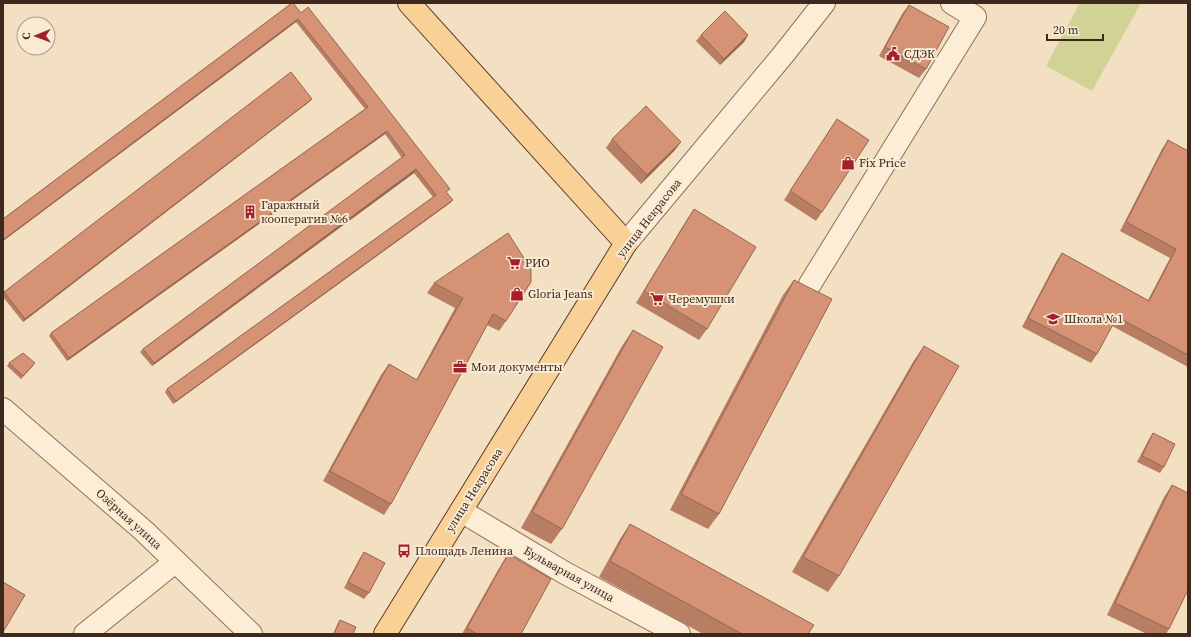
<svg xmlns="http://www.w3.org/2000/svg" width="1191" height="637" viewBox="0 0 1191 637" font-family="'Source Serif 4',serif">
<style>
.green{fill:#d1d295}
.lines{fill:none;stroke-linecap:round;stroke-linejoin:round}
.minor-casing{stroke:#8f6f57;stroke-width:24}
.major-casing{stroke:#5c3d2c;stroke-width:24}
.minor{stroke:#fcedd7;stroke-width:22}
.major{stroke:#f9d096;stroke-width:22}
.wall{fill:#b77e64}
.shaded-wall{fill:#956651}
.building{fill:#d59274;stroke:#956651}
.labels{text-anchor:middle;stroke-width:4;stroke-linejoin:round;paint-order:stroke}
.poi-label{font-size:12px;fill:#3d291d;stroke:#f9ead3;text-anchor:start}
.street-label{font-size:12px;fill:#3d291d;stroke:#f9ead3}
</style>
<rect width="100%" height="100%" fill="#f3dfc2"/>
<path class="green" d="M1080 3H1141L1092 91 1046 66Z"/>
<g class="lines">
<g class="minor-casing">
<g id="minor">
<path d="M626 243 783 55 824 3"/>
<path d="M810 284 975 17 952 3"/>
<path d="M3 409 144 531 251 634"/>
<path d="M461 511 565 573 679 634"/>
<path d="M85 634 175 562"/>
</g>
</g>
<g class="major-casing">
<path id="major" d="M385 634 626 243 409 3"/>
</g>
<use href="#minor" class="minor"/>
<use href="#major" class="major"/>
</g>
<g class="wall">
<path d="M292 3 447 193 453 200 450 203 173 404 165 392 167 389 433 197 414 173 152 366 140 352 143 349 402 158 385 134 67 361 49 336 51 333 365 109 296 22 3 241V219Z"/>
<path d="M909 5 926 69 919 78 879 56 902 14Z"/>
<path d="M701 35H748L744 42 720 65 696 41Z"/>
<path d="M312 99 309 102 23 322 3 297V294L4 292Z"/>
<path d="M837 119 822 212 816 221 784 200Z"/>
<path d="M612 139 681 142 674 151 641 184 606 148Z"/>
<path d="M1168 140 1187 313 1188 314V367L1112 326 1097 354 1091 363 1022 327 1056 262 1062 253 1148 300 1170 258 1120 231 1162 149Z"/>
<path d="M694 209 707 329 699 340 636 303 686 221Z"/>
<path d="M794 280 719 514 708 529 670 510 783 295Z"/>
<path d="M434 283 506 321 499 331 487 325 391 504 384 515 323 481 381 375 389 364 416 380 455 308 427 293Z"/>
<path d="M633 330 562 529 551 544 521 528 622 346Z"/>
<path d="M924 346 839 576 828 592 792 572 913 362Z"/>
<path d="M9 363 33 366 21 379 7 366Z"/>
<path d="M1153 433 1164 467 1160 473 1137 462 1149 439Z"/>
<path d="M1172 485 1169 629 1166 634H1147L1107 615 1164 497Z"/>
<path d="M630 524 808 634H703L599 577 620 539Z"/>
<path d="M364 552 369 593 364 599 344 588 360 558Z"/>
<path d="M508 554 521 634H462L498 570Z"/>
<path d="M340 620 353 634H333L338 623Z"/>
</g>
<g class="shaded-wall">
<path d="M298 19 296 22 3 241V240Z"/>
<path d="M748 35 744 42 720 65 724 59Z"/>
<path d="M312 99 309 102 23 322 25 319Z"/>
<path d="M387 131 385 134 67 361 69 358Z"/>
<path d="M681 142 674 151 641 184 647 175Z"/>
<path d="M416 169 414 173 152 366 154 363Z"/>
<path d="M453 200 450 203 173 404 176 401Z"/>
</g>
<g class="building">
<path d="M292 3H293L301 13 308 7 450 189 446 192 453 200 176 401 167 389 436 195 416 169 154 363 143 349 405 155 387 131 69 358 51 333 368 107 298 19 3 240V219Z"/>
<path d="M909 5 949 27 926 69 885 47Z"/>
<path d="M725 11 748 35 724 59 701 35Z"/>
<path d="M291 72 312 99 25 319 4 292Z"/>
<path d="M646 106 681 142 647 175 612 139Z"/>
<path d="M837 119 869 140 822 212 790 191Z"/>
<path d="M1168 140 1188 151V312L1187 313 1188 314V355L1117 317 1097 354 1028 318 1062 253 1149 301 1176 249 1126 222Z"/>
<path d="M694 209 756 247 707 329 644 291Z"/>
<path d="M508 233 531 269V282L506 321 493 314 391 504 330 471 389 364 417 380 463 298 434 283Z"/>
<path d="M794 280 832 299 719 514 681 494Z"/>
<path d="M633 330 663 347 562 529 532 512Z"/>
<path d="M924 346 959 366 839 576 803 557Z"/>
<path d="M23 353 35 363 23 376 9 363Z"/>
<path d="M1153 433 1175 444 1164 467 1142 456Z"/>
<path d="M1172 485 1188 493V590L1169 629 1115 603Z"/>
<path d="M630 524 814 625 808 634H742L610 561Z"/>
<path d="M364 552 385 563 369 593 348 582Z"/>
<path d="M508 554 551 579 521 634H477L467 628Z"/>
<path d="M3 582 25 595 3 632Z"/>
<path d="M340 620 356 627 353 634H334Z"/>
</g>
<defs>
<g id="civic-bare" transform="scale(1.08)"><path d="M-.6-6.5H3V-4.5H.6V-3L4-1V1h2V6H-6V1h2V-1L-.6-3ZM-1.2 2.5V6h2.4V2.5Z" fill="#a5202f" stroke="#f9ead3" stroke-width="2.5" paint-order="stroke"/></g>
<g id="shop-bare" transform="scale(1.08)"><path d="M-5-2.5h2.3a2.7 3.5 0 0 1 5.4 0H5L5.5 6h-11ZM-1.5-2.5h3a1.5 2.3 0 0 0-3 0Z" fill="#a5202f" stroke="#f9ead3" stroke-width="2.5" paint-order="stroke"/></g>
<g id="building-bare" transform="scale(1.08)"><path d="M-4-6H4V6H1V3H-1V6H-4ZM-2.5-4.3h1.7v1.8h-1.7ZM.8-4.3h1.7v1.8H.8ZM-2.5-1h1.7V.8h-1.7ZM.8-1h1.7V.8H.8Z" fill="#a5202f" stroke="#f9ead3" stroke-width="2.5" paint-order="stroke"/></g>
<g id="supermarket-bare" transform="scale(1.08)"><path d="M-6-5.5h2.5l.6 2H6L4.5 2H-2.5L-4.4-4H-6ZM-1.5 3.2a1.3 1.3 0 1 0 .1 0ZM3 3.2a1.3 1.3 0 1 0 .1 0Z" fill="#a5202f" stroke="#f9ead3" stroke-width="2.5" paint-order="stroke"/></g>
<g id="school-bare" transform="scale(1.08)"><path d="M0-5L7-2L0 1L-7-2ZM-4 1L0 2.5L4 1V4Q0 6-4 4Z" fill="#a5202f" stroke="#f9ead3" stroke-width="2.5" paint-order="stroke"/></g>
<g id="office-bare" transform="scale(1.08)"><path d="M-6-3h4V-5.5h4V-3h4V5H-6ZM-1-4.5V-3h2v-1.5ZM-6 0V1H6V0Z" fill="#a5202f" stroke="#f9ead3" stroke-width="2.5" paint-order="stroke"/></g>
<g id="bus-bare" transform="scale(1.08)"><path d="M-5-6H5V4H4V6H2V4H-2V6H-4V4H-5ZM-3.5-4V0h7V-4ZM-3.5 1.2v1.5H-2V1.2ZM2 1.2v1.5H3.5V1.2Z" fill="#a5202f" stroke="#f9ead3" stroke-width="2.5" paint-order="stroke"/></g>
</defs>
<g fill-rule="evenodd">
<use href="#civic-bare" x="893" y="54"/>
<use href="#shop-bare" x="848" y="163"/>
<use href="#building-bare" x="250" y="212"/>
<use href="#supermarket-bare" x="514" y="263"/>
<use href="#shop-bare" x="517" y="294"/>
<use href="#supermarket-bare" x="657" y="299"/>
<use href="#school-bare" x="1053" y="319"/>
<use href="#office-bare" x="460" y="367"/>
<use href="#bus-bare" x="404" y="551"/>
</g>
<g class="labels">
<g class="poi-label">
<text x="904" y="58">СДЭК</text>
<text x="859" y="167">Fix Price</text>
<text x="261" y="209">Гаражный<tspan x="261" dy="14">кооператив №6</tspan></text>
<text x="525" y="267">РИО</text>
<text x="528" y="298">Gloria Jeans</text>
<text x="668" y="303">Черемушки</text>
<text x="1064" y="323">Школа №1</text>
<text x="471" y="371">Мои документы</text>
<text x="415" y="555">Площадь Ленина</text>
</g>
<g class="street-label">
<text transform="translate(649 218) rotate(-52)" y="4">улица Некрасова</text>
<text transform="translate(474 490) rotate(-58)" y="4">улица Некрасова</text>
<text transform="translate(129 519) rotate(42)" y="4">Озёрная улица</text>
<text transform="translate(569 574) rotate(29)" y="4">Бульварная улица</text>
</g>
</g>
<rect width="1191" height="637" fill="none" stroke="#3d291d" stroke-width="8"/>
<g transform="translate(36 36) rotate(269)"><circle r="19" fill="#f9ead3" stroke="#ae9d8a"/>
<path d="M0-3L7 15L0 10L-7 15Z" fill="#a5202f"/>
<text y="-6" font-size="11" font-weight="bold" text-anchor="middle" fill="#3d291d">С</text>
</g>
<path d="M1047 34v6h56v-6" fill="none" stroke="#3d291d" stroke-width="2"/>
<text x="1053" y="34" font-size="12" fill="#3d291d" stroke="#f9ead3" stroke-width="3" paint-order="stroke">20 m</text>
</svg>
